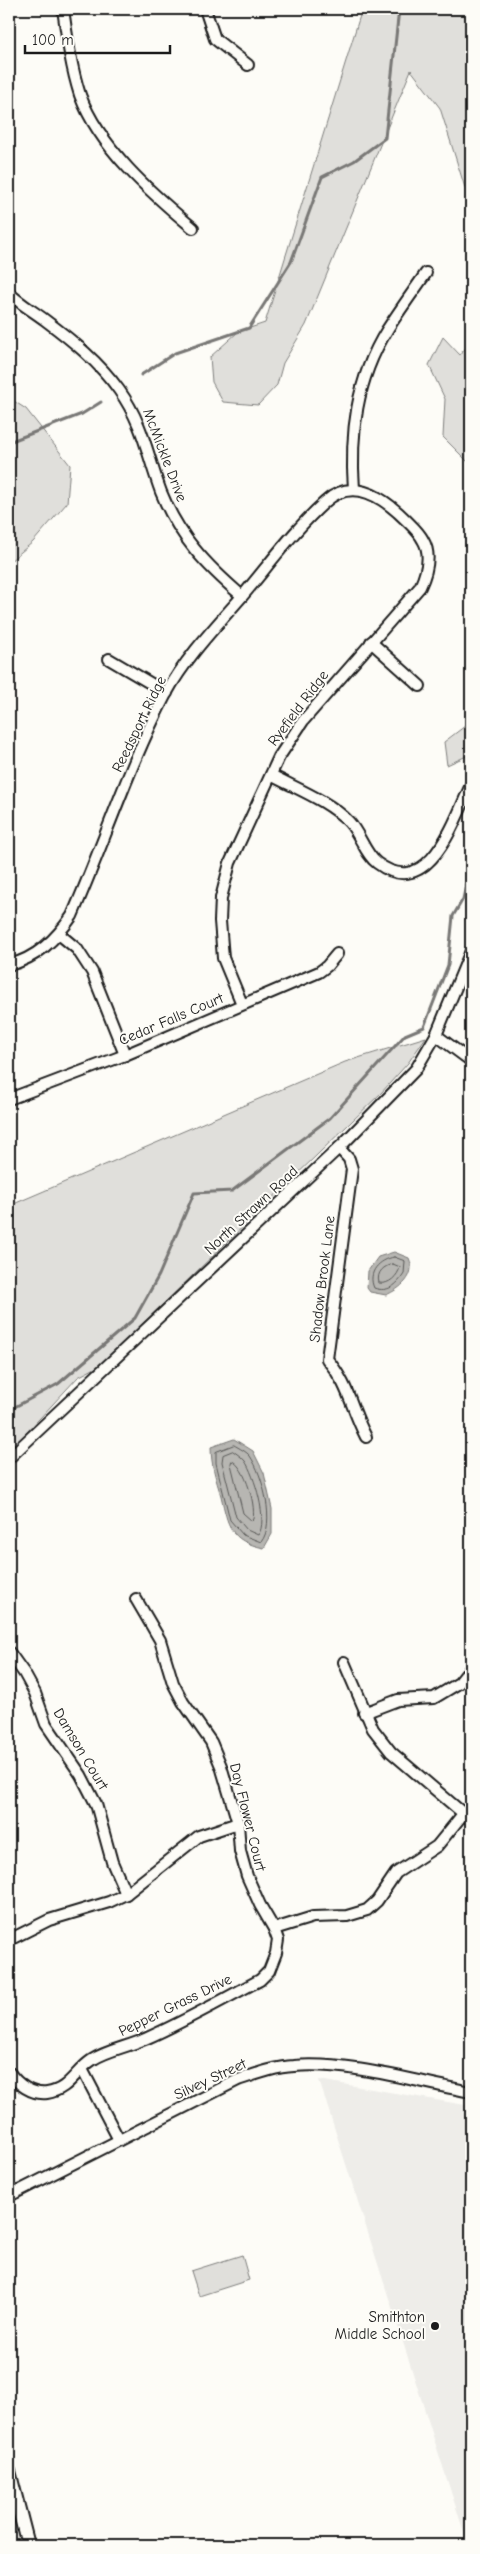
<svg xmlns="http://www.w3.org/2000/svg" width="480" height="2554" viewBox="0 0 480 2554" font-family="'Comic Neue',sans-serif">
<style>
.built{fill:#eeede9}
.green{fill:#e0dfdb;stroke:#7e7e7c}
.water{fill:#b7b6b2;stroke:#797876}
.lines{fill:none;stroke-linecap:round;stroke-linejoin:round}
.shore{stroke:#5a5a58;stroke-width:1}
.stream{stroke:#797876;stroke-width:3}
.minor-casing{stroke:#1c1c1c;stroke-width:14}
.major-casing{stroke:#1c1c1c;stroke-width:16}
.minor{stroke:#fdfcf7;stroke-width:10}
.major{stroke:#fdfcf7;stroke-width:12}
.poi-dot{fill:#1c1c1c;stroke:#fdfcf7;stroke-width:2}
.labels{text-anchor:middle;stroke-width:4;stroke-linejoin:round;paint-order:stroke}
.street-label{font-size:15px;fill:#1c1c1c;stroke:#fdfcf7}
.poi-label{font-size:15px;fill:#1c1c1c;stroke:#fdfcf7;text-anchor:end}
</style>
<rect width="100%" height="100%" fill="#fdfcf7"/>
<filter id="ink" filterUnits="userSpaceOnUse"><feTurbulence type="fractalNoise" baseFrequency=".02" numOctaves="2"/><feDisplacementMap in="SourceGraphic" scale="10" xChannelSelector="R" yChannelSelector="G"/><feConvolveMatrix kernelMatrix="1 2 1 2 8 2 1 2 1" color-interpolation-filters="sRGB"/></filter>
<g filter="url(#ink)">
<path class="built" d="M319 2080 471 2106V2545H468Z"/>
<g class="green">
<path d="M362 9H471V207L440 108 411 70 306 325 283 363 277 385 258 405 223 402 212 382 210 357 238 332 265 323Z"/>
<path d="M443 337 460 355 464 349 471 352V465L443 437 445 399 429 365Z"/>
<path d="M9 398 26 409 70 465 67 503 33 542 9 562Z"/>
<path d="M471 718V754L447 765 444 742 469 723Z"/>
<path d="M426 1037 408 1063 381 1093 99 1366 78 1377 14 1446H9V1206L345 1062Z"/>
<path d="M242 2255 249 2280 199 2296 191 2271Z"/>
</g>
<g class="water">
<path d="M394 1252 409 1258C417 1276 400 1289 386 1295L370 1292 367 1288 368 1271 378 1257Z"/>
<path d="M234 1439 253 1451 264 1473 272 1509V1534L264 1548C229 1541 228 1525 221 1496 216 1479 211 1465 211 1447Z"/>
</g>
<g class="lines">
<g class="shore">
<path d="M394 1257 405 1261 404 1274C397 1285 388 1293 374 1288 367 1272 379 1260 394 1257Z"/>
<path d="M393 1264 400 1267C398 1276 389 1285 379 1283 376 1272 384 1266 393 1264Z"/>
<path d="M234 1445C239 1448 247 1452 250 1456 263 1475 276 1524 261 1542L243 1535 230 1520 216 1463V1452Z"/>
<path d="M233 1451C237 1454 242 1457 245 1461 254 1474 269 1522 258 1535L247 1530 236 1517 222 1462 223 1455Z"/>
<path d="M232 1461C245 1465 258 1510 252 1521L243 1513 231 1464Z"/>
</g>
<g class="stream">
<path d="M141 375 175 353 249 328 291 262 322 177 354 161 385 138 399 9"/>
<path d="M9 442 82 414 101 402"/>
<path d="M9 1410 58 1384 135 1318 159 1275 194 1193 232 1191 330 1118 405 1035 424 1027 448 965 453 916 463 899 468 875 471 871"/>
</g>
<g class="minor-casing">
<g id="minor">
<path d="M63 9C67 37 71 67 80 95 99 147 151 193 193 228"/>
<path d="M205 9 215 39 248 65"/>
<path d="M9 293C19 303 33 311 45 320 73 341 99 362 119 390 144 425 147 455 161 492 179 537 206 565 242 596"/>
<path d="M354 490C350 434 356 380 387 330 399 311 413 292 426 273"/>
<path d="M371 642 420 686"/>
<path d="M109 659 167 693"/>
<path d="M271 775C297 789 329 801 349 822 360 834 365 854 377 863 429 902 455 819 471 785"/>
<path d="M59 934 77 949 92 972 125 1055"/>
<path d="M9 965C37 958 56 939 72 916 104 843 129 765 166 694 186 657 218 624 245 593 271 562 295 529 325 502 353 476 384 498 406 520 412 526 419 532 423 540 432 555 427 572 420 587L303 721 279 757 230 863 221 898 220 921 223 958 242 1004"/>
<path d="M436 1035 471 1061"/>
<path d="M9 1099 125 1055 319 972 327 966 337 954"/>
<path d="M339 1148 349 1159 352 1169 327 1359C349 1385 351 1408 366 1437"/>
<path d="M9 1458 342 1145 416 1069 436 1035 471 951"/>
<path d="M9 1652 24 1673 35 1693 46 1724 81 1775 96 1804 112 1862 126 1894"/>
<path d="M344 1662 373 1729 391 1752 471 1820"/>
<path d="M364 1713 398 1700 434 1698 459 1683 471 1668"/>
<path d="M274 1929 313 1917 347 1916 367 1910 377 1901 396 1873 437 1846 463 1814"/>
<path d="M9 1940 49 1920 109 1902 126 1894 199 1836 238 1823"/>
<path d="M82 2069 119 2140"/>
<path d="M9 2072C17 2084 32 2095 47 2093 69 2090 75 2071 92 2060 107 2050 128 2047 145 2039 184 2022 222 2000 260 1980L269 1971 276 1953 278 1940 274 1929 260 1905 247 1876 240 1851 238 1823 221 1766 211 1742 183 1702 173 1683 160 1640 136 1599"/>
<path d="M9 2196 238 2080C256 2074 275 2067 294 2066 347 2061 418 2082 471 2092"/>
</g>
</g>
<g class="major-casing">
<path id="major" d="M9 2471 28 2545"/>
</g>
<use href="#minor" class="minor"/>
<use href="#major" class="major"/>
</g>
</g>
<circle class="poi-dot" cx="435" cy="2326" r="5"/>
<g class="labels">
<g class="street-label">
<text transform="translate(165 455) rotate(69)" y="5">McMickle Drive</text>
<text transform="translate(298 708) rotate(-53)" y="5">Ryefield Ridge</text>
<text transform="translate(139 724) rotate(-64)" y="5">Reedsport Ridge</text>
<text transform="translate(171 1019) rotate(-23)" y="5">Cedar Falls Court</text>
<text transform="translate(251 1210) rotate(-43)" y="5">North Strawn Road</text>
<text transform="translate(322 1279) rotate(-83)" y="5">Shadow Brook Lane</text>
<text transform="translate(81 1749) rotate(59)" y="5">Damson Court</text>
<text transform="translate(248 1817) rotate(76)" y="5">Day Flower Court</text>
<text transform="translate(175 2005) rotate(-26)" y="5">Pepper Grass Drive</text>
<text transform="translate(210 2079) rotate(-25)" y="5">Silvey Street</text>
</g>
<g class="poi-label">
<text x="425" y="2322">Smithton<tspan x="425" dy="17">Middle School</tspan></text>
</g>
</g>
<rect width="480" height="2554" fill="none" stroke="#fdfcf7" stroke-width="30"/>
<rect x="15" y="15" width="450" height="2524" fill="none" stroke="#1c1c1c" stroke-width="2" filter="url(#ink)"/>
<path d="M25 45v8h145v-8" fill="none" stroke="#1c1c1c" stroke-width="2.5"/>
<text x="32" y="45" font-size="15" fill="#1c1c1c" stroke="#fdfcf7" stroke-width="4" paint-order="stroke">100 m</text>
</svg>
